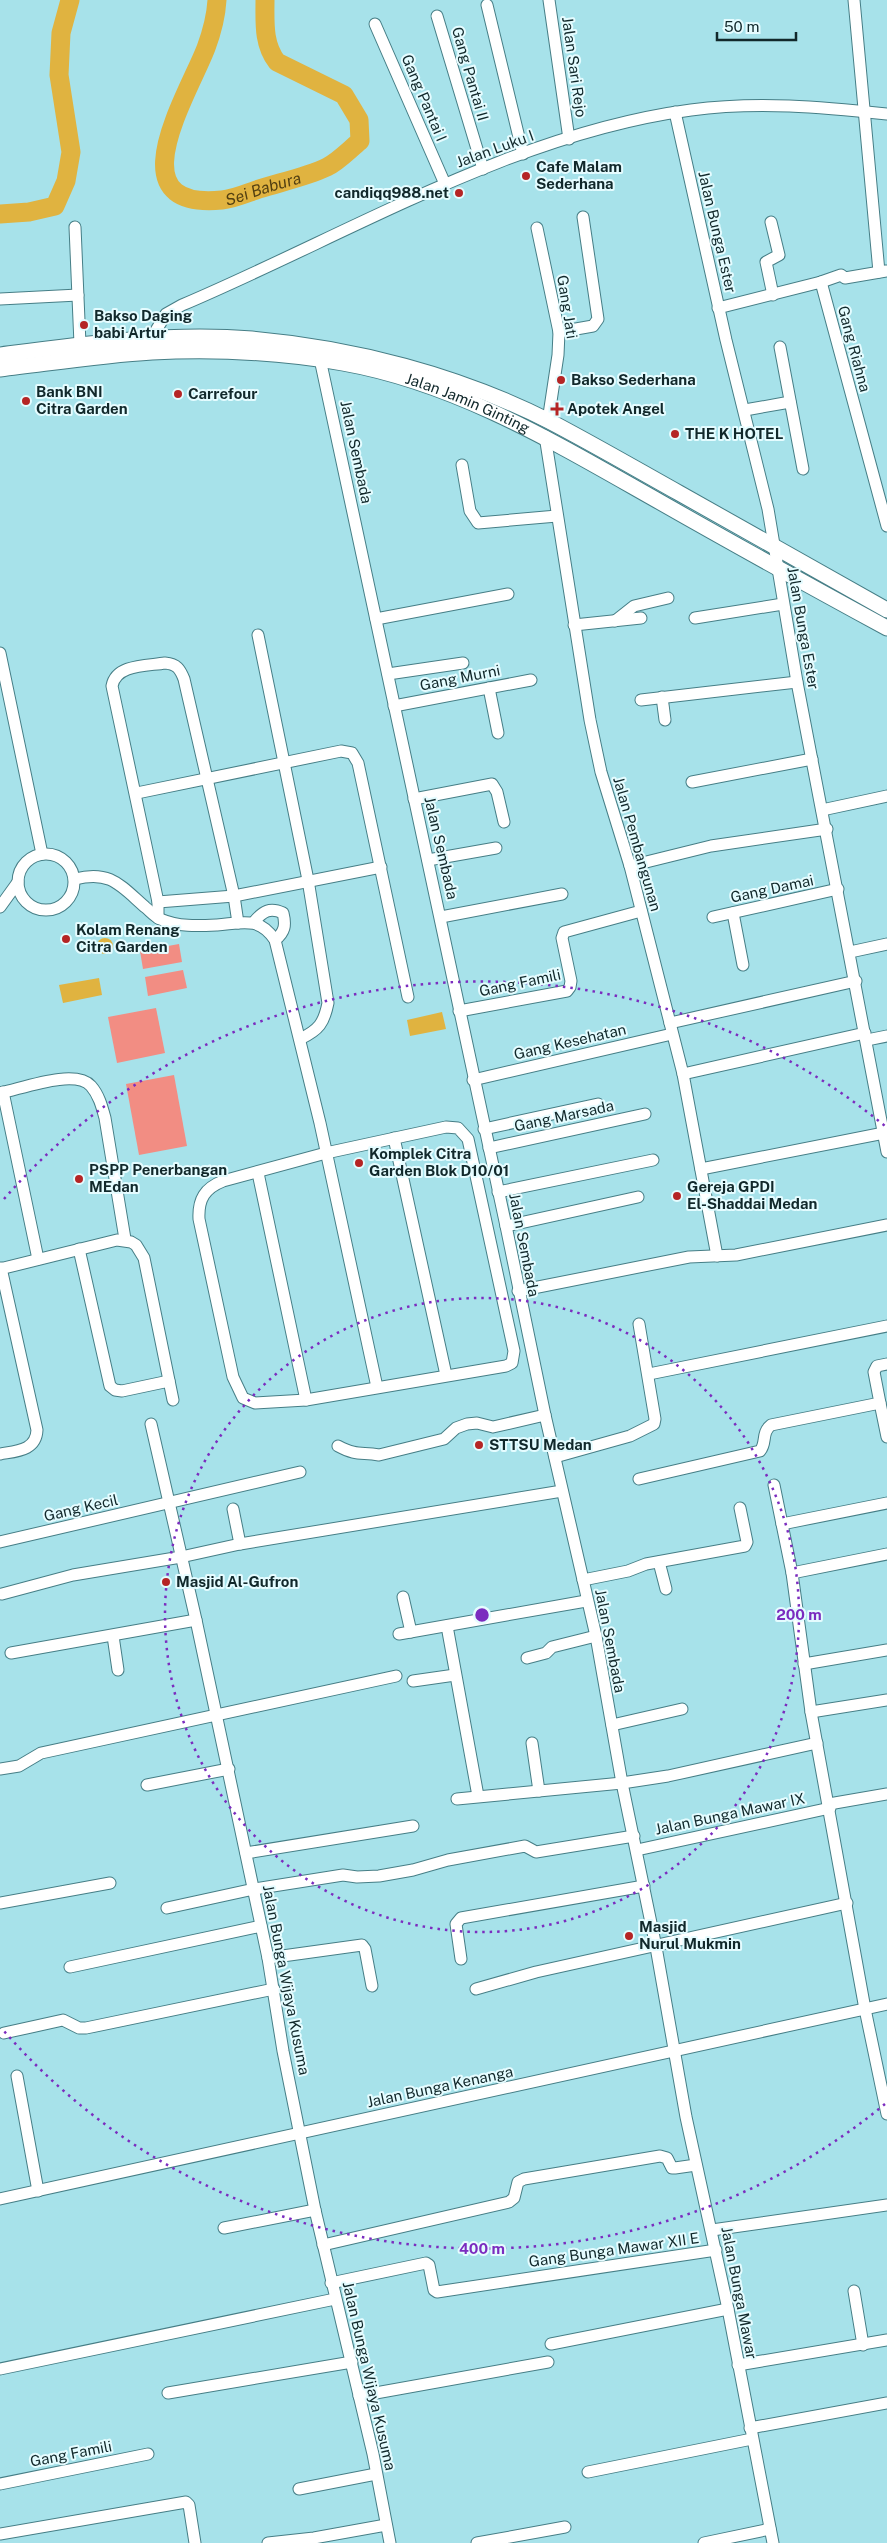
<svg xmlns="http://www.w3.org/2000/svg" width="887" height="2543" viewBox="0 0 887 2543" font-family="'Public Sans',sans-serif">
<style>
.green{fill:#f28d83}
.water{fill:#e0b340}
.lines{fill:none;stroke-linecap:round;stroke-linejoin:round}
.river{stroke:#e0b340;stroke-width:19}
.minor-casing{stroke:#467e86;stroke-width:13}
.major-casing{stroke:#467e86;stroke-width:17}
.minor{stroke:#fff;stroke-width:11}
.major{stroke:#fff;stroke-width:15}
.ring{fill:none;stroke:#7b2cbf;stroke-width:2.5;stroke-dasharray:2.5 5}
.poi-dot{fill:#b52525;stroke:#e5fcff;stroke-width:2}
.labels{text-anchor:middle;stroke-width:4;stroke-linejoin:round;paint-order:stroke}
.street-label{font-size:15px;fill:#11282b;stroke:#e5fcff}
.poi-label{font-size:15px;font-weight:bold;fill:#11282b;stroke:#e5fcff;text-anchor:start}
.water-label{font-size:16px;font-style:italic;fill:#534011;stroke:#e5fcff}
.centre{fill:#7b2cbf;stroke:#e5fcff;stroke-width:2.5}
.ring-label{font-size:15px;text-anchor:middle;font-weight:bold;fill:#7b2cbf;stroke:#e5fcff;stroke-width:4;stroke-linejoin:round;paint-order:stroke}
</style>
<rect width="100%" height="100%" fill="#a7e2ea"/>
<g class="green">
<path d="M179 944 182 962 143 969 140 951Z"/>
<path d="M183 970 187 988 148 996 145 977Z"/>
<path d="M156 1008 165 1053 117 1063 108 1017Z"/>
<path d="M174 1075 187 1146 139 1155 126 1084Z"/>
</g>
<g class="water">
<circle cx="105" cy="946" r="8"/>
<path d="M99 978 102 995 63 1003 59 985Z"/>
<path d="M442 1012 446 1029 410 1036 407 1020Z"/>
</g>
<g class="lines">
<g class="river">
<path id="s1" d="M217 0C216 17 212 32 206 48 188 95 114 211 222 200 234 199 247 193 259 189 281 182 306 177 327 167 339 161 350 149 360 141L359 120 344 95 277 62C263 44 265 22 265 0"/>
<path d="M0 214 29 212 55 206 66 181 71 152 59 75 61 33 70 0"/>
</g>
<g class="minor-casing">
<g id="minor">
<path d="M549 0 569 139"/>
<path d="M854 0 879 272"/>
<path d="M487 5 523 154"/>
<path d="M437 16 483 169"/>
<path d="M375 24 445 184"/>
<path d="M675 112 726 340 768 509 797 682 887 1152"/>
<path d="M771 222 779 255 766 262 773 295"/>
<path d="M75 227 80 344"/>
<path d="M537 228 559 332 558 355 548 421"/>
<path d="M821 282 841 275 845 278 886 271"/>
<path d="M0 299 78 295"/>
<path d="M718 308 821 282 887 526"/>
<path d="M559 332 593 326 598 319 583 217"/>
<path d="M152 337 166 314 182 305C345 236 514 133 691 110 757 101 822 107 887 114"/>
<path d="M780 347 803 469"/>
<path d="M320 359 506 1226 545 1415 596 1636 622 1783 656 1947 686 2117 728 2309 773 2543"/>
<path d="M745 410 790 402"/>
<path d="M545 436 590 720 601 772 630 866 683 1074 717 1256"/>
<path d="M462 465 470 511 478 523 557 516"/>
<path d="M695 618 783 604"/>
<path d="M376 619 508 594"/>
<path d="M615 621 634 606 668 598"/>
<path d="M574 625 641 618"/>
<path d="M258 635 308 880 328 1003C324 1023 319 1030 300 1039"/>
<path d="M0 653 42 854"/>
<path d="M388 674 463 663"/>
<path d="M489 688 498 733"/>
<path d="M662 697 665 720"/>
<path d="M641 700 797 682"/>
<path d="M394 706 531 680"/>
<path d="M692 782 812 759"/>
<path d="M137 793 341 751 352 753 358 763 408 997"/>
<path d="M414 799 492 784 497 792 504 822"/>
<path d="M822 810 887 796"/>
<circle cx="46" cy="882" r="28"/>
<path d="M428 860 496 848"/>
<path d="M630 866 711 846 827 829"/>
<path d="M75 879C110 870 120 885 145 907 150 911 154 916 160 919 179 927 197 926 217 925 242 923 259 916 275 940L320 1123 377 1387"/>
<path d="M158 902 234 896 381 867"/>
<path d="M0 907 18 882"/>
<path d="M733 913 743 965"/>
<path d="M441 917 562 894"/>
<path d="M713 917 838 889"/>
<path d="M158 918V902L112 686C116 664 147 666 165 663 177 664 180 669 184 679L234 896 238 923"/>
<path d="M254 922C263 911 270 907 283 913 286 925 285 932 275 940"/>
<path d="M850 952 887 944"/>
<path d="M459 1011 567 991 570 987 571 981 562 938 564 932 641 911"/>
<path d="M670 1023 856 981"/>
<path d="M867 1040 887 1036"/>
<path d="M683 1074 865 1033"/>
<path d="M473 1080 672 1034"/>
<path d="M3 1092 38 1259"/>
<path d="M0 1093C21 1089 75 1068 91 1086 99 1095 102 1107 105 1118L125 1239"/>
<path d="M446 1127 458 1128 468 1139 514 1351 512 1363 506 1366 306 1400 255 1403 243 1398 233 1377 199 1219C198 1199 205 1188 223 1181L326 1153Z"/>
<path d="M484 1129 598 1104"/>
<path d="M394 1138 446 1375"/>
<path d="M489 1148 645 1114"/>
<path d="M701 1169 884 1133"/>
<path d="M258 1173 306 1400"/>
<path d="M498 1192 653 1160"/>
<path d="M506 1226 638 1197"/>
<path d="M79 1249 110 1386 115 1390 122 1391 169 1381"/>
<path d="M0 1269 117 1240 131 1242 136 1245 144 1258 173 1400"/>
<path d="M518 1291 689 1257 736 1255 887 1225"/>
<path d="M649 1374 887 1326"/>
<path d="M880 1403 887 1437"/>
<path d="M151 1424 196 1620 268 1958 283 2051 315 2210 373 2454 390 2543"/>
<path d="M338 1446C357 1456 360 1452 379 1455L444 1439 456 1428 467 1424 477 1423 493 1427 545 1415"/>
<path d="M0 1454C16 1451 36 1451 37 1430L1 1268"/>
<path d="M555 1457 630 1436 654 1424 655 1419 639 1324"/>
<path d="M639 1479 760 1451C767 1443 761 1433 771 1425L880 1403 874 1372 877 1366 887 1364"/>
<path d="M774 1485 792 1573 811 1712 865 2009 887 2114"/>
<path d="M233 1509 240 1544"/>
<path d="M782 1524 887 1503"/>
<path d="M0 1542 300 1472"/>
<path d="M659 1562 666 1589"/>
<path d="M792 1573 887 1554"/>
<path d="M583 1580 628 1571 646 1564 745 1546 747 1542 740 1508"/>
<path d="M2 1594 73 1575 181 1557 240 1544 562 1491"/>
<path d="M403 1597 411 1632"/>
<path d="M447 1626 478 1796"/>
<path d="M399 1634 586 1601"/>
<path d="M113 1636 118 1670"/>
<path d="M11 1653 196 1620"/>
<path d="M527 1658 546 1653 552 1647 596 1636"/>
<path d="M804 1664 887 1650"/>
<path d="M413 1681 455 1675"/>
<path d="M811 1712 887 1700"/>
<path d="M612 1725 682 1709"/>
<path d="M532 1743 539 1791"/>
<path d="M0 1769 19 1766 41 1753 396 1676"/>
<path d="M147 1785 229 1769"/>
<path d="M457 1799 622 1783 668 1776 817 1743"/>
<path d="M829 1804 887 1794"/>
<path d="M637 1850 830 1808"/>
<path d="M246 1853 413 1826"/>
<path d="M0 1903 110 1883"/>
<path d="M167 1908 254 1889 343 1875 357 1877 379 1876 413 1870 448 1860 525 1846 536 1852 634 1836"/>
<path d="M268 1958 362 1945 365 1949 372 1986"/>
<path d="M461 1959 456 1924 461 1918 644 1886"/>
<path d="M70 1967 261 1926"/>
<path d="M476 1989 536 1972 847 1903"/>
<path d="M4 2033 63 2020 79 2028H86L274 1989"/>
<path d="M17 2076 38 2191"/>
<path d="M0 2199 887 2004"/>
<path d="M224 2228 315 2210"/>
<path d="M712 2230 887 2205"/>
<path d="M323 2245 509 2202 514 2198 518 2182 524 2179 660 2156 667 2158 672 2168H675L696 2165"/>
<path d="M331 2283 426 2263 429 2265 434 2290 437 2292 716 2250"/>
<path d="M854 2291 863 2345"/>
<path d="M551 2344 728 2309"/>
<path d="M738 2365 887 2340"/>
<path d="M0 2369 335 2299"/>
<path d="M168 2393 352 2362"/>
<path d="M359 2396 548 2362"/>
<path d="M750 2428 887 2403"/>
<path d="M588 2472 752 2439"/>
<path d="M0 2484 148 2454"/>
<path d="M299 2489 376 2474"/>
<path d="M0 2534 186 2502 189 2505 195 2543"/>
<path d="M268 2543 314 2538 386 2525"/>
<path d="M477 2543 565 2527"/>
<path d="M704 2543 770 2529"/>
</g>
</g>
<g class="major-casing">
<g id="major">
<path d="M0 355C83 344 168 332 252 339 354 348 458 375 549 421 593 444 636 469 679 493 749 532 818 571 887 610"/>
<path id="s2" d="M0 369C51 363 101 355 152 352 214 349 281 352 343 363 456 383 554 442 653 498 730 542 808 585 887 628"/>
</g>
</g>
<use href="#minor" class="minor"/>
<use href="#major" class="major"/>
</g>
<g class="ring">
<circle cx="482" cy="1615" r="317"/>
<path d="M885 2104A634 634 0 0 1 4 2031M4 1199A634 634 0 0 1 885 1126"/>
</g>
<g class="poi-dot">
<circle cx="526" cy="176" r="5"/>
<circle cx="459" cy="193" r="5"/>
<circle cx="84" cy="325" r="5"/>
<circle cx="561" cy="380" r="5"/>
<circle cx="178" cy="394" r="5"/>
<circle cx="26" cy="401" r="5"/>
<path d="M554.5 401.5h5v5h5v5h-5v5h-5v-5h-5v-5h5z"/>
<circle cx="675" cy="434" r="5"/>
<circle cx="66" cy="939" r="5"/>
<circle cx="359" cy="1163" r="5"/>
<circle cx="79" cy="1179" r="5"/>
<circle cx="677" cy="1196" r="5"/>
<circle cx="479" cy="1445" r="5"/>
<circle cx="166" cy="1582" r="5"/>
<circle cx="629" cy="1936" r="5"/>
</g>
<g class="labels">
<g class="street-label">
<text transform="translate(574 67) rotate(82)" y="5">Jalan Sari Rejo</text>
<text transform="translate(470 74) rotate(74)" y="5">Gang Pantai II</text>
<text transform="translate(424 98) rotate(67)" y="5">Gang Pantai I</text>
<text transform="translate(495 149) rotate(-20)" y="5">Jalan Luku I</text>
<text transform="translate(717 232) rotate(77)" y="5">Jalan Bunga Ester</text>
<text transform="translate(567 307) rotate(81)" y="5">Gang Jati</text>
<text transform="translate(854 349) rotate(75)" y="5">Gang Riahna</text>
<text dy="5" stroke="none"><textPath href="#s2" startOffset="476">Jalan Jamin Ginting</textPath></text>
<text transform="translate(356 452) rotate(78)" y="5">Jalan Sembada</text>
<text transform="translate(803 628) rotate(80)" y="5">Jalan Bunga Ester</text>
<text transform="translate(460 678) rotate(-11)" y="5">Gang Murni</text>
<text transform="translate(637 844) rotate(74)" y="5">Jalan Pembangunan</text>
<text transform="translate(441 848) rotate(77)" y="5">Jalan Sembada</text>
<text transform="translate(772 889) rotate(-12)" y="5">Gang Damai</text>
<text transform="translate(520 983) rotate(-12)" y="5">Gang Famili</text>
<text transform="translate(570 1042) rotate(-13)" y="5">Gang Kesehatan</text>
<text transform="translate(564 1116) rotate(-12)" y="5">Gang Marsada</text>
<text transform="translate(524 1245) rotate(79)" y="5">Jalan Sembada</text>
<text transform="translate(81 1508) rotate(-13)" y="5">Gang Kecil</text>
<text transform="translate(610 1641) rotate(79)" y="5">Jalan Sembada</text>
<text transform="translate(730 1814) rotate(-12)" y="5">Jalan Bunga Mawar IX</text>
<text transform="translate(286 1980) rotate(79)" y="5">Jalan Bunga Wijaya Kusuma</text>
<text transform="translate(440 2087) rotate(-12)" y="5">Jalan Bunga Kenanga</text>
<text transform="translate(614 2250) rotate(-8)" y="5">Gang Bunga Mawar XII E</text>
<text transform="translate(739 2293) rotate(79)" y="5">Jalan Bunga Mawar</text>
<text transform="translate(369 2376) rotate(77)" y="5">Jalan Bunga Wijaya Kusuma</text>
<text transform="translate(71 2454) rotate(-11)" y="5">Gang Famili</text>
</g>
<g class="poi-label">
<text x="536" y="172">Cafe Malam<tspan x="536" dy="17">Sederhana</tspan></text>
<text x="449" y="198" text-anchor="end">candiqq988.net</text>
<text x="94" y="321">Bakso Daging<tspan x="94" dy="17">babi Artur</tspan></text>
<text x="571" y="385">Bakso Sederhana</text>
<text x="36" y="397">Bank BNI<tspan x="36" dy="17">Citra Garden</tspan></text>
<text x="188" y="399">Carrefour</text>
<text x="567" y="414">Apotek Angel</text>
<text x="685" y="439">THE K HOTEL</text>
<text x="76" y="935">Kolam Renang<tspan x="76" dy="17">Citra Garden</tspan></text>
<text x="369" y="1159">Komplek Citra<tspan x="369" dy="17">Garden Blok D10/01</tspan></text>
<text x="89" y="1175">PSPP Penerbangan<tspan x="89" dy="17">MEdan</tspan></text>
<text x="687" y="1192">Gereja GPDI<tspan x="687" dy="17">El-Shaddai Medan</tspan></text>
<text x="489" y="1450">STTSU Medan</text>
<text x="176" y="1587">Masjid Al-Gufron</text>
<text x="639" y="1932">Masjid<tspan x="639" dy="17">Nurul Mukmin</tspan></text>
</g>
<g class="water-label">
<text dy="6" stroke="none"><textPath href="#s1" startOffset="295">Sei Babura</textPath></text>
</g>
</g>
<circle cx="482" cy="1615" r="8" class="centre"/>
<g class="ring-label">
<text x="799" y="1620">200 m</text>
<text x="482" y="2254">400 m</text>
</g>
<path d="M717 32v8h79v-8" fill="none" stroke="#11282b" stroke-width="2.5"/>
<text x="724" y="32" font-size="15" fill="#11282b" stroke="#e5fcff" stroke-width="4" paint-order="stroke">50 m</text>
</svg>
